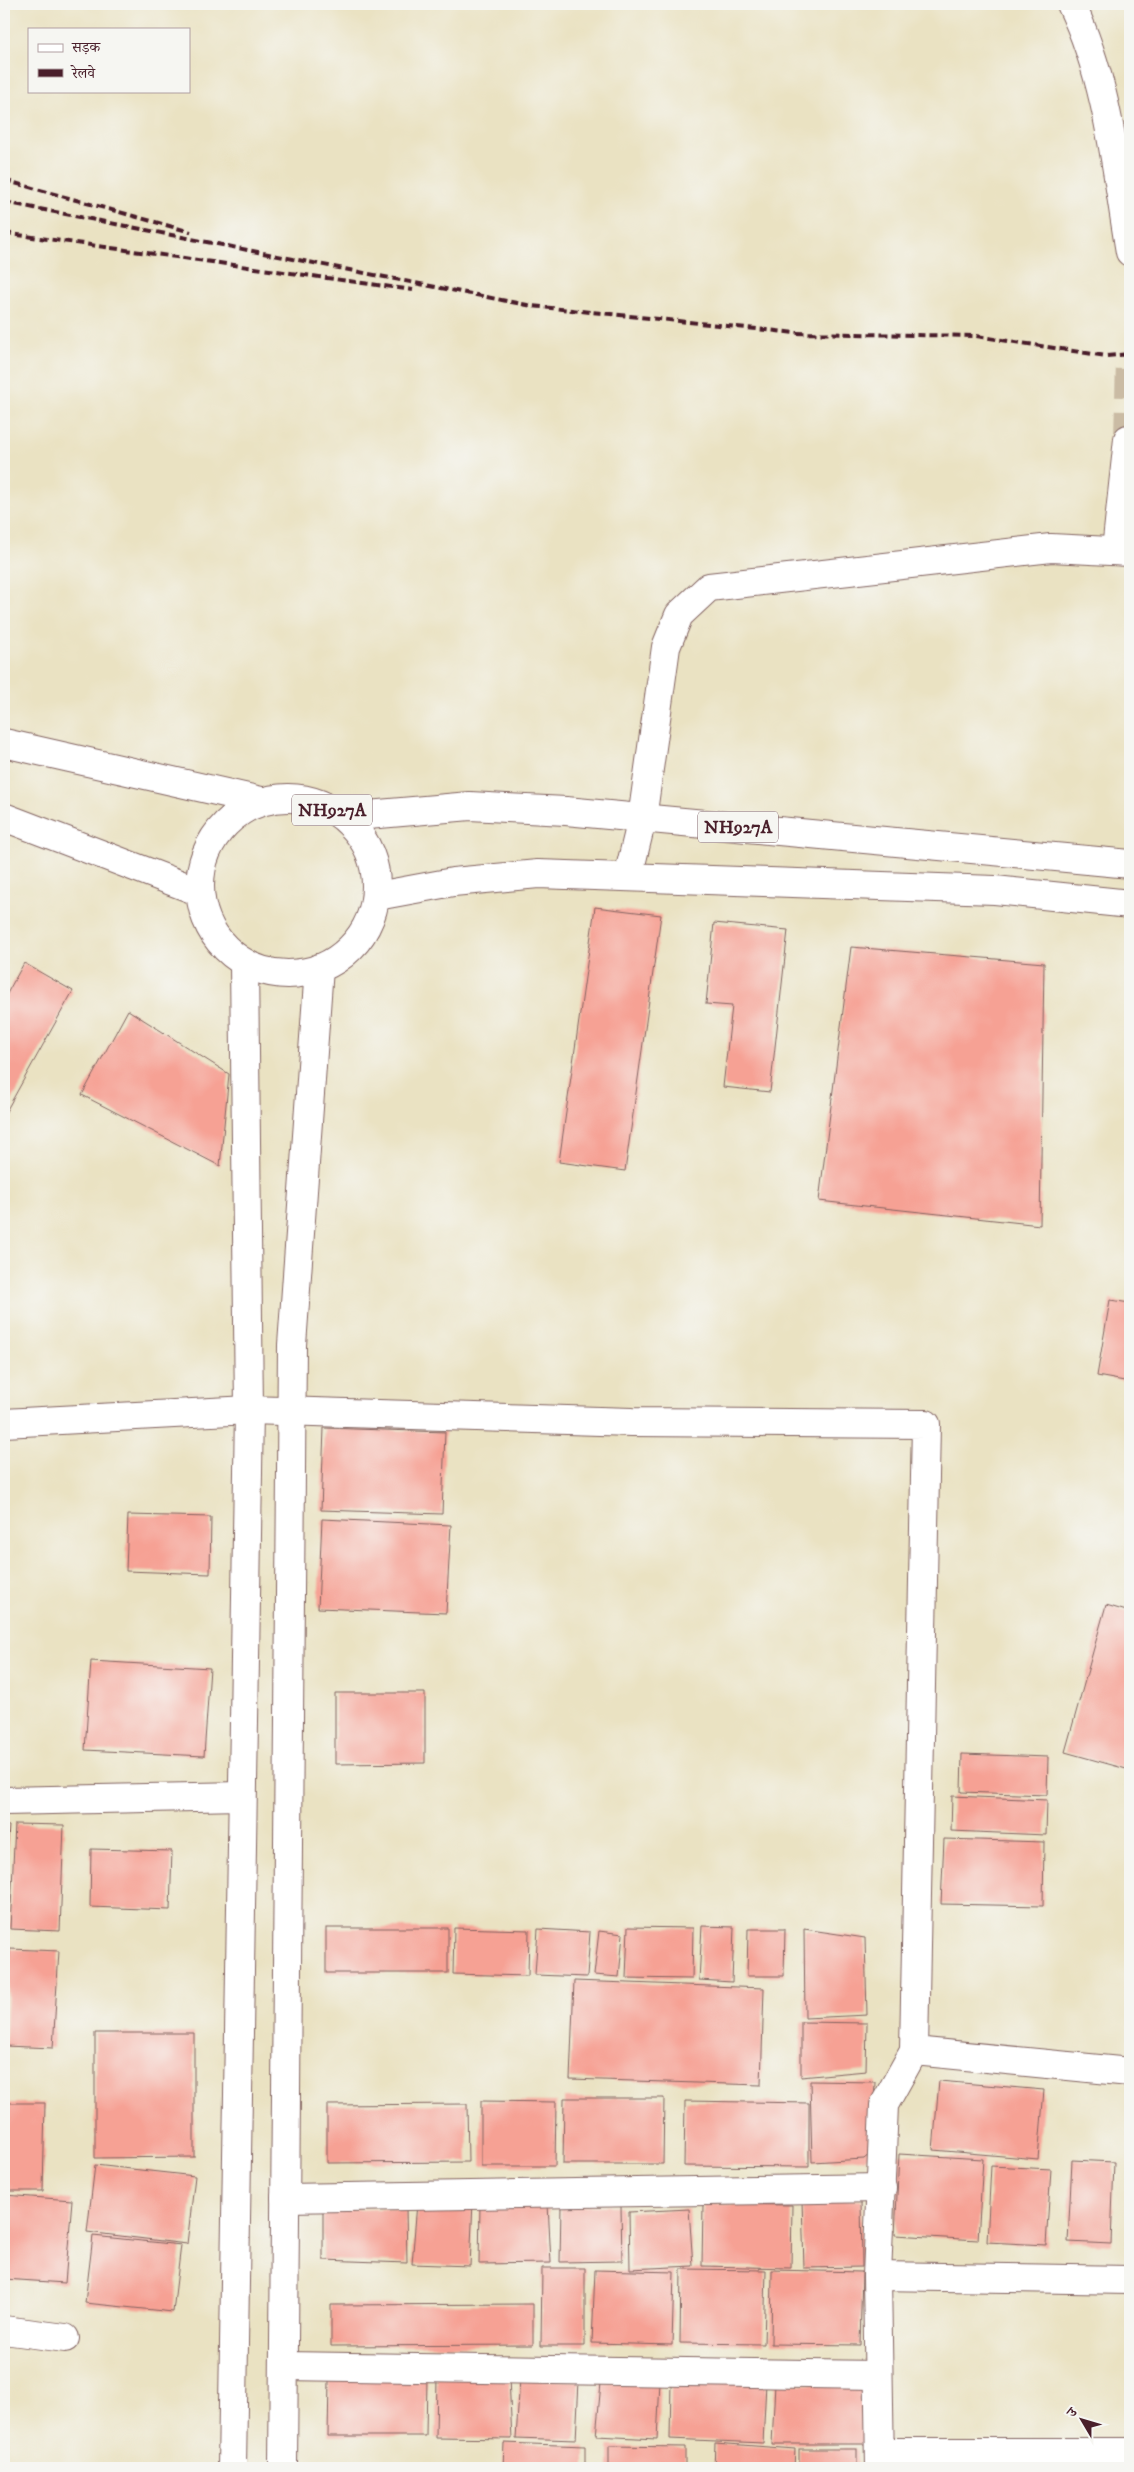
<svg xmlns="http://www.w3.org/2000/svg" width="1134" height="2472" viewBox="0 0 1134 2472" font-family="'IM FELL DW Pica','Noto Serif Devanagari',serif">
<style>
.building{fill:#f6a194}
.lines{fill:none;stroke-linecap:round;stroke-linejoin:round}
.street-tunnel{stroke:#cabba4;stroke-width:28;stroke-dasharray:28 14;stroke-linecap:butt}
.street-casing{stroke:#826360;stroke-width:30}
.secondary-casing{stroke:#826360;stroke-width:30}
.highway-casing{stroke:#826360;stroke-width:30}
.street{stroke:#fff;stroke-width:28}
.secondary{stroke:#fff;stroke-width:28}
.highway{stroke:#fff;stroke-width:28}
.rail{stroke:#4a1f2b;stroke-width:4;stroke-dasharray:8 4;stroke-linecap:butt}
.labels{text-anchor:middle;stroke-width:4;stroke-linejoin:round;paint-order:stroke}
.shield{fill:#f6f6f2;stroke:#7e6067;stroke-width:1}
.shield-label{font-size:18px;font-weight:bold;fill:#4a1f2b}
</style>
<rect width="100%" height="100%" fill="#f6f6f2"/>
<filter id="ink" filterUnits="userSpaceOnUse"><feTurbulence type="fractalNoise" baseFrequency=".02" numOctaves="2"/><feDisplacementMap in="SourceGraphic" scale="10" xChannelSelector="R" yChannelSelector="G"/><feConvolveMatrix kernelMatrix="1 2 1 2 8 2 1 2 1" color-interpolation-filters="sRGB"/></filter>
<filter id="wash" filterUnits="userSpaceOnUse"><feTurbulence type="fractalNoise" baseFrequency=".0096" numOctaves="4" result="noise"/><feDisplacementMap in="SourceGraphic" scale="20" xChannelSelector="R" yChannelSelector="G"/><feGaussianBlur stdDeviation="1.12" result="paint"/><feColorMatrix in="noise" values="0 0 0 0 0 0 0 0 0 0 0 0 0 0 0 0 0 1.4 0 .05"/><feComposite in="paint" operator="in"/></filter>
<g filter="url(#wash)">
<rect width="100%" height="100%" fill="#eae2c2"/>
<g id="blocks">
<g class="building">
<path d="M595 907 661 915 625 1171 559 1162Z"/>
<path d="M714 923 788 930 770 1092 723 1087 732 1006 706 1004Z"/>
<path d="M851 947 1044 963 1040 1225 819 1201Z"/>
<path d="M24 963 73 991 4 1115V999Z"/>
<path d="M128 1010 229 1074 220 1166 82 1095Z"/>
<path d="M1110 1300 1130 1303V1382L1097 1376Z"/>
<path d="M324 1428 445 1432 442 1514 321 1510Z"/>
<path d="M128 1515 211 1517 210 1574 126 1571Z"/>
<path d="M322 1519 451 1525 446 1613 318 1608Z"/>
<path d="M1106 1605 1130 1612V1770L1065 1752Z"/>
<path d="M91 1661 210 1668 204 1756 85 1750Z"/>
<path d="M335 1693H425V1763L335 1764Z"/>
<path d="M962 1754 1048 1757 1047 1795 961 1792Z"/>
<path d="M952 1796 1047 1800 1046 1835 951 1831Z"/>
<path d="M15 1824 64 1825 60 1931 10 1929Z"/>
<path d="M4 1825 9 1826 5 1879H4Z"/>
<path d="M944 1839 1044 1842 1043 1906 941 1904Z"/>
<path d="M91 1849 172 1851 170 1910 90 1907Z"/>
<path d="M702 1926 734 1927 732 1982 699 1980Z"/>
<path d="M628 1927 693 1928 692 1979 626 1978Z"/>
<rect x="326" y="1928" width="122" height="45"/>
<path d="M454 1928 529 1930 528 1976 453 1974Z"/>
<path d="M538 1929 590 1932 587 1977 535 1975Z"/>
<path d="M748 1929H785L784 1976H747Z"/>
<path d="M804 1929 865 1938 867 2015 805 2018Z"/>
<path d="M599 1931 623 1934 619 1977 594 1975Z"/>
<path d="M10 1949 59 1951 53 2048 5 2046Z"/>
<path d="M574 1981 764 1988 761 2085 570 2079Z"/>
<path d="M801 2022 867 2023 866 2071 801 2077Z"/>
<path d="M95 2033H194V2157L95 2158Z"/>
<path d="M810 2081 875 2082 872 2152 864 2159 812 2162Z"/>
<path d="M939 2081 1044 2090 1038 2159 933 2150Z"/>
<path d="M564 2098H664L663 2164H563Z"/>
<path d="M481 2101 556 2102 555 2166H481Z"/>
<path d="M685 2101 809 2103V2167L684 2166Z"/>
<path d="M4 2103H45L43 2191H4Z"/>
<path d="M467 2104 468 2162 327 2163V2105Z"/>
<path d="M899 2154 983 2159 978 2240 895 2235Z"/>
<path d="M1072 2160 1114 2162 1111 2244 1068 2242Z"/>
<path d="M95 2165 195 2176 187 2244 87 2232Z"/>
<path d="M991 2166 1051 2169 1046 2245 987 2242Z"/>
<path d="M4 2195 72 2200 65 2283 4 2279Z"/>
<path d="M861 2199 862 2267 804 2268 802 2201Z"/>
<path d="M473 2202 470 2266 412 2264 417 2203Z"/>
<path d="M548 2204 551 2263 479 2264 480 2205Z"/>
<path d="M703 2204 792 2205 791 2268 702 2266Z"/>
<path d="M561 2205 621 2206 622 2261 560 2262Z"/>
<path d="M406 2208 407 2263 323 2260V2211Z"/>
<path d="M689 2209 693 2266 630 2269 629 2212Z"/>
<path d="M93 2236 181 2245 173 2312 85 2303Z"/>
<path d="M542 2268H585V2346H541Z"/>
<path d="M681 2269 766 2270 764 2344 680 2343Z"/>
<path d="M595 2270 674 2272 672 2345 592 2343Z"/>
<path d="M772 2270 862 2272 860 2345 771 2344Z"/>
<path d="M533 2304V2345L331 2346V2305Z"/>
<path d="M437 2376 509 2378 512 2439 436 2438Z"/>
<path d="M427 2378 426 2436H328L329 2380Z"/>
<path d="M520 2379 579 2381 576 2440 516 2438Z"/>
<path d="M671 2381 766 2383 763 2443 670 2439Z"/>
<path d="M660 2382 657 2439 596 2436 601 2383Z"/>
<path d="M775 2384H871L872 2444H772Z"/>
<path d="M504 2443 585 2446V2468H503Z"/>
<path d="M715 2443 795 2449 794 2468H714Z"/>
<path d="M609 2446 685 2447V2468H609Z"/>
<rect x="799" y="2449" width="58" height="19"/>
<path d="M1107 2454V2468H1048V2456Z"/>
<path d="M1044 2455 1043 2468H952V2458Z"/>
<path d="M889 2458 931 2463 930 2468H889Z"/>
<path d="M1115 2459 1130 2460V2468H1115Z"/>
<path d="M313 2466 346 2467V2468H313Z"/>
</g>
</g>
</g>
<g filter="url(#ink)">
<use href="#blocks" fill-opacity="0" stroke="#826360" stroke-width="1"/>
<g class="lines">
<path class="street-tunnel" d="M1128 439 1130 360"/>
<g class="street-casing">
<g id="street">
<path d="M1071 4C1108 81 1116 169 1130 252"/>
<path d="M1116 550 1128 439"/>
<path d="M628 877 642 819 666 647 679 615 709 587 1051 548 1130 552"/>
<path d="M4 1423 249 1410 632 1422 926 1424 914 2051 884 2105 877 2276 880 2468"/>
<path d="M4 1801 242 1796"/>
<path d="M914 2051 1130 2072"/>
<path d="M285 2198 882 2188"/>
<path d="M877 2276 1130 2280"/>
<path d="M4 2330 65 2338"/>
<path d="M284 2366 878 2375"/>
<path d="M880 2452H1130"/>
</g>
</g>
<g class="secondary-casing">
<g id="secondary">
<path d="M232 2468 249 1410 244 963"/>
<path d="M283 2468 292 1345 319 968"/>
</g>
</g>
<g class="highway-casing">
<g id="highway">
<path d="M4 743 261 801"/>
<circle cx="288" cy="886" r="88"/>
<path d="M4 817 200 892"/>
<path d="M345 817 470 806 566 811 1130 864"/>
<path d="M377 896 453 882 538 874 995 890 1130 904"/>
</g>
</g>
<use href="#street" class="street"/>
<use href="#secondary" class="secondary"/>
<use href="#highway" class="highway"/>
<g class="rail">
<path d="M4 180 191 232"/>
<path d="M4 202 532 306 796 333 976 336 1106 356 1130 354"/>
<path d="M4 233 413 290"/>
</g>
</g>
</g>
<g class="labels">
<g class="shield">
<rect x="292" y="794.5" width="80" height="31" rx="4"/>
<rect x="698" y="811.5" width="80" height="31" rx="4"/>
</g>
<g class="shield-label">
<text x="332" y="816">NH927A</text>
<text x="738" y="833">NH927A</text>
</g>
</g>
<rect width="1134" height="2472" fill="none" stroke="#f6f6f2" stroke-width="20"/>
<rect x="28" y="28" width="162" height="65" fill="#f6f6f2" stroke="#b1a0a2"/>
<rect x="38" y="44" width="25" height="8" fill="#ffffff" stroke="#b1a0a2"/>
<text x="72" y="52" font-size="15" fill="#4a1f2b">सड़क</text>
<rect x="38" y="69" width="25" height="8" fill="#4a1f2b" stroke="#b1a0a2"/>
<text x="72" y="78" font-size="15" fill="#4a1f2b">रेलवे</text>
<g transform="translate(1082 2420) rotate(308)" stroke="#f6f6f2" stroke-width="4" paint-order="stroke">
<path d="M0-4L9 19L0 12L-9 19Z" fill="#4a1f2b"/>
<text y="-8" font-size="14" font-weight="bold" text-anchor="middle" fill="#4a1f2b">उ</text>
</g>
</svg>
